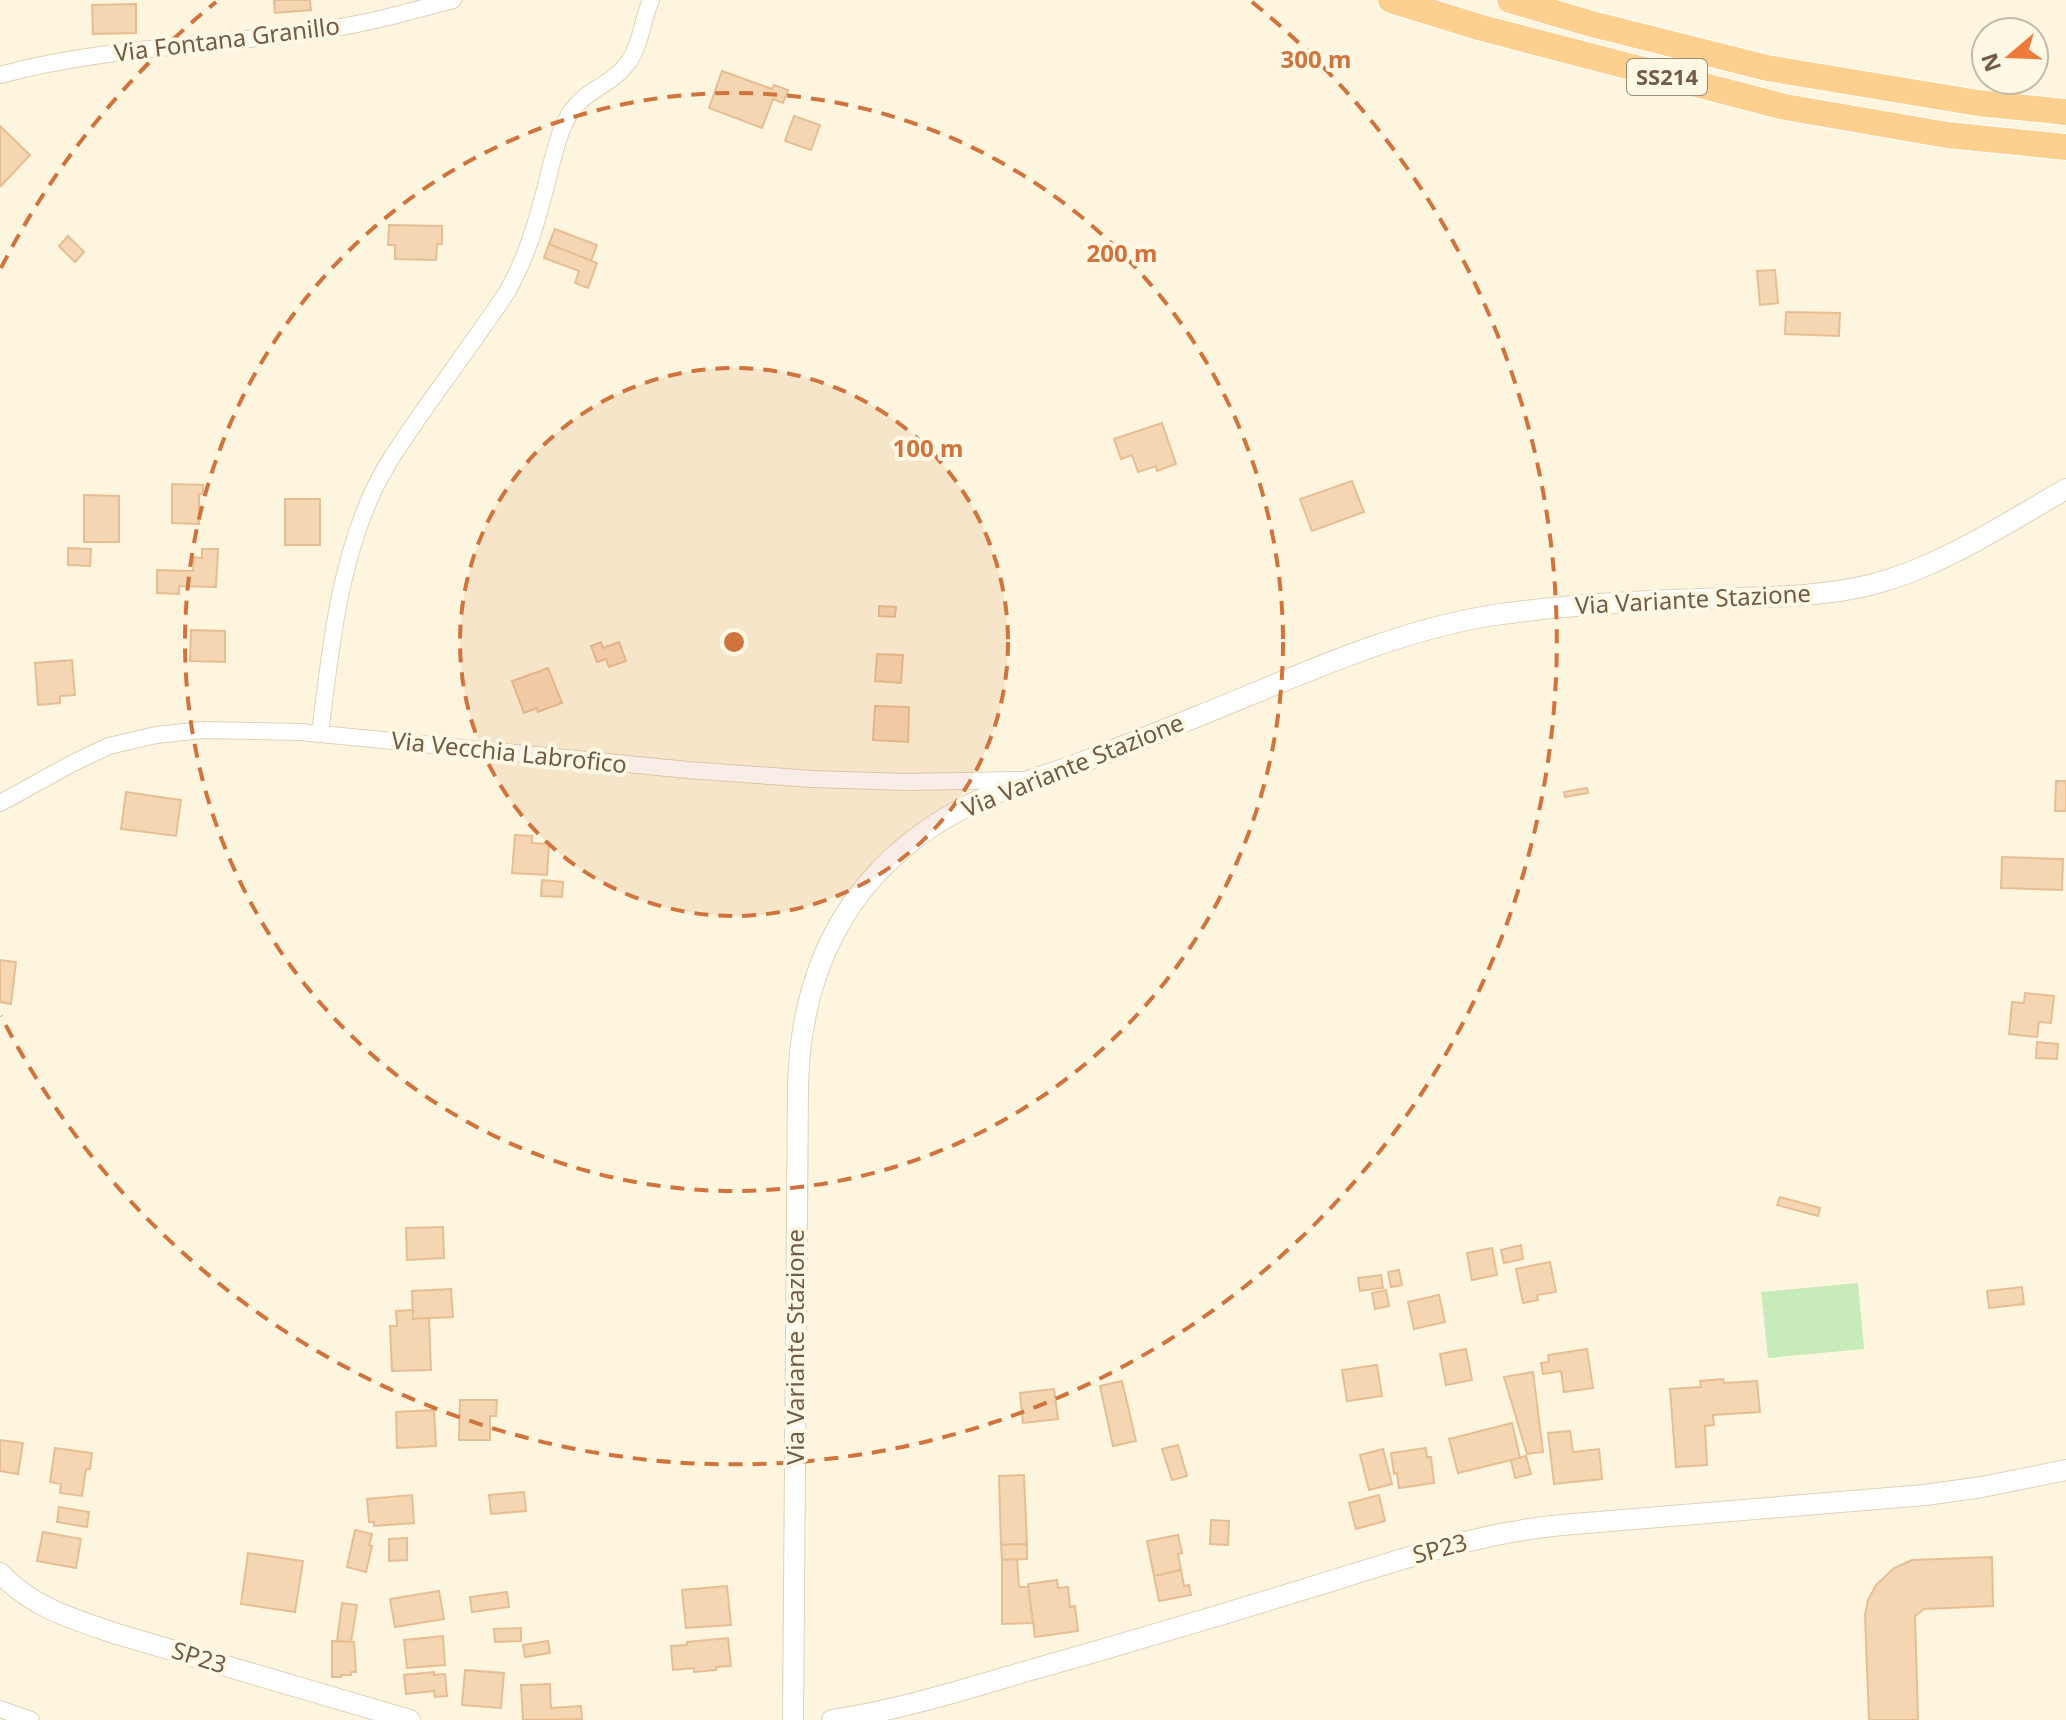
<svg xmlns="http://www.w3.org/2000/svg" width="2066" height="1720" viewBox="0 0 2066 1720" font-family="'Noto Sans',sans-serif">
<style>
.green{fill:#c8ebbb}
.building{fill:#f4d6b3;stroke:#e7be93;stroke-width:2}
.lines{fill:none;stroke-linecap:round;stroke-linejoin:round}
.minor-casing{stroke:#e1d1b9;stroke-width:18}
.tertiary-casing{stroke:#e1d1b9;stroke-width:22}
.trunk-casing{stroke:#fff;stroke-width:28}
.minor{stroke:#fff;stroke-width:16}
.tertiary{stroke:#fff;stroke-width:20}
.trunk{stroke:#fed090;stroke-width:26}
.ring{fill:none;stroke:#d0733d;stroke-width:4;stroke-dasharray:14 10}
.labels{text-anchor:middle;stroke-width:8;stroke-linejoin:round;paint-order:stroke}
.shield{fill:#fff8e4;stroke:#9d8b75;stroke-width:2}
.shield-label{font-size:22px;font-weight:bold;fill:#735c45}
.street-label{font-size:24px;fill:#735c45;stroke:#fff8e4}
.centre{fill:#d0733d;stroke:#fff8e4;stroke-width:4}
.ring-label{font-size:24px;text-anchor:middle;font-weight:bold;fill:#d0733d;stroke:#fff8e4;stroke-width:8;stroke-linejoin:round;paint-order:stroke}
</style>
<rect width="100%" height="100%" fill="#fdf5dd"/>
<path class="green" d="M1858 1283 1864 1349 1768 1358 1761 1292Z"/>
<g class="building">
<path d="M274 0H310L311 10 275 13Z"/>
<path d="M136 4V33L93 34 92 5Z"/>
<path d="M722 71 772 89 774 85 788 90 783 103 773 99 762 128 709 108Z"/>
<path d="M794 116 820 125 811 150 785 141Z"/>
<path d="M0 126 30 155 1 186 0 185Z"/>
<path d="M389 225 442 226V244H437L436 260 395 259V245H388Z"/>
<path d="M555 229 597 245 591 261 549 244Z"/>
<path d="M68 236 84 252 75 262 59 246Z"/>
<path d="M549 244 597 263 588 288 575 283 579 271 544 258Z"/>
<path d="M1775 270 1778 303 1760 305 1757 271Z"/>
<path d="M1786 312 1840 313 1839 336 1785 334Z"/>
<path d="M1162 423 1176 464 1157 471 1156 466 1138 472 1132 455 1121 459 1114 439Z"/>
<path d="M1352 481 1364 512 1312 531 1300 499Z"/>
<path d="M172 484 203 485V494H199V524L172 523Z"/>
<path d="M84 495 119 496V542H84Z"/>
<rect x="285" y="499" width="35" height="46"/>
<path d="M68 548 91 549 90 566 68 565Z"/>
<path d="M202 549H218L216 587 179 586V594L157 593V570L193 571 194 557 202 558Z"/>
<path d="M879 606 896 607 895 617 879 616Z"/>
<path d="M191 630 225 631V662L190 661Z"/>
<path d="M601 642 603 648 619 642 626 661 609 667 606 659 597 662 591 646Z"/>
<path d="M877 654 903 655 901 683 875 681Z"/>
<path d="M72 660 75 695 60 696V703L38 705 35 663Z"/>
<path d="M548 668 562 703 538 712 537 708 524 713 512 681Z"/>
<path d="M875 706 909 707 908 742 873 740Z"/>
<path d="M2056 781H2066V811H2055Z"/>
<path d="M1587 788 1588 793 1565 797 1564 792Z"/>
<path d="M126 792 181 800 176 836 121 829Z"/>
<path d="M515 835 532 836V843L549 844 547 875 512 873Z"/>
<path d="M2002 857 2063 859 2062 890 2001 888Z"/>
<path d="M542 880 563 882 562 897 541 896Z"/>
<path d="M0 960 16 962 11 1004 0 1002Z"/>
<path d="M2025 993 2054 996 2051 1023 2039 1022 2037 1037 2009 1034 2012 1002 2024 1003Z"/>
<path d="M2037 1042 2058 1044 2057 1059 2036 1058Z"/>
<path d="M1780 1197 1820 1208 1818 1216 1777 1205Z"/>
<path d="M443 1227 444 1258 407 1260 406 1228Z"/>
<path d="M1521 1245 1523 1259 1504 1263 1501 1250Z"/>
<path d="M1492 1248 1497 1275 1472 1280 1467 1253Z"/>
<path d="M1550 1262 1556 1292 1537 1295 1538 1300 1523 1303 1516 1269Z"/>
<path d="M1399 1270 1402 1285 1391 1287 1388 1272Z"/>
<path d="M1381 1275 1383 1288 1360 1291 1358 1278Z"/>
<path d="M2022 1287 2024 1304 1989 1308 1987 1291Z"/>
<path d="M451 1289 453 1317 413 1319 412 1291Z"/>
<path d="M1386 1290 1389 1306 1375 1309 1372 1293Z"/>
<path d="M1439 1295 1445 1322 1414 1329 1408 1302Z"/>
<path d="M413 1310V1319L429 1318 431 1370 392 1371 390 1326H397L396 1311Z"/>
<path d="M1466 1349 1472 1380 1446 1385 1440 1354Z"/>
<path d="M1587 1349 1593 1388 1564 1392 1561 1371 1543 1374 1541 1363 1549 1362 1548 1355Z"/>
<path d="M1377 1365 1382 1396 1347 1401 1342 1370Z"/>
<path d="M1533 1372 1543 1452 1527 1454 1504 1377Z"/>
<path d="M1723 1379 1724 1383 1757 1381 1760 1412 1713 1415 1714 1425 1705 1426 1707 1465 1676 1467 1670 1389 1701 1387 1700 1381Z"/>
<path d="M1122 1381 1136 1441 1113 1446 1100 1386Z"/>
<path d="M1054 1389 1058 1419 1023 1423 1020 1393Z"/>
<path d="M460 1400H497L496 1416H490V1440H459Z"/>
<path d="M434 1410 436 1446 397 1448 396 1412Z"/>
<path d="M1512 1423 1520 1458 1458 1473 1449 1439Z"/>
<path d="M1570 1431 1573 1452 1599 1449 1602 1479 1554 1484 1548 1433Z"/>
<path d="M0 1440 23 1443 18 1474 0 1471Z"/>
<path d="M1178 1445 1187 1476 1172 1480 1162 1449Z"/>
<path d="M55 1448 92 1453 90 1469H86L82 1496 60 1493 61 1484 50 1482Z"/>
<path d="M1426 1448 1427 1457H1431L1434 1483 1399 1488 1397 1473 1394 1474 1391 1453Z"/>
<path d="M1383 1449 1392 1484 1369 1490 1360 1455Z"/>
<path d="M1526 1456 1531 1474 1515 1478 1511 1460Z"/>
<path d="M1024 1475 1027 1544 1001 1545 999 1476Z"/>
<path d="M524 1492 526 1511 491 1514 489 1495Z"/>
<path d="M412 1495 414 1523 374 1526V1522H369L367 1499Z"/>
<path d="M1379 1495 1385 1521 1356 1529 1349 1503Z"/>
<path d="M59 1507 89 1512 87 1527 57 1522Z"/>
<path d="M1211 1520 1229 1521 1228 1545 1210 1544Z"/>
<path d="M355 1530 372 1534 369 1545 372 1546 366 1572 347 1567Z"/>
<path d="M43 1532 81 1539 76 1568 37 1561Z"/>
<path d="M1178 1535 1182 1553 1178 1554 1181 1570 1154 1576 1147 1541Z"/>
<path d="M407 1538V1560L389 1561V1539Z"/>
<path d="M1027 1544V1559L1002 1560 1001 1545Z"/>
<path d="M248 1553 303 1561 295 1612 241 1604Z"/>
<path d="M1992 1557 1993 1606 1924 1609 1915 1616 1918 1720H1869L1865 1615 1868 1600 1876 1585 1894 1568 1912 1560Z"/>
<path d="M1017 1559 1019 1587H1029L1033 1623 1002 1624V1560Z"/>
<path d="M1181 1570 1184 1586 1189 1585 1191 1595 1159 1601 1154 1576Z"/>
<path d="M1057 1580 1058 1588 1068 1587 1070 1607 1075 1606 1078 1631 1035 1637 1028 1584Z"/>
<path d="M727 1586 731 1625 686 1628 682 1590Z"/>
<path d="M439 1591 444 1619 395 1627 390 1599Z"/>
<path d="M507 1592 509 1607 472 1612 470 1597Z"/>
<path d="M342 1603 357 1605 351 1642 337 1641Z"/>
<path d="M521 1628V1641L495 1642 494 1629Z"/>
<path d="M443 1636 445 1665 407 1668 404 1640Z"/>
<path d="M728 1638 731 1666 716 1667V1670L694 1672V1668L673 1670 671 1646 687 1645V1642Z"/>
<path d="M332 1641 354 1642 356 1672H351V1675H341V1677H332Z"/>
<path d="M548 1641 550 1653 525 1657 523 1645Z"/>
<path d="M465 1670 504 1673 501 1708 462 1705Z"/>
<path d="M434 1672V1675L445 1674 447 1696 435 1697 434 1691 406 1694 404 1675Z"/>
<path d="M550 1684 551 1708 581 1706 582 1719 523 1720 521 1685Z"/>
</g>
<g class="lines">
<g class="minor-casing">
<g id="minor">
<path d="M0 75C107 46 219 46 328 29 370 23 412 11 453 0"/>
<path d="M320 734C330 653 338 570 371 496 385 464 406 436 426 407 453 369 481 331 507 292 527 257 537 221 547 182 552 162 556 141 565 122 582 88 608 89 627 64 641 46 642 20 651 0"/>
<path d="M0 803 73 763 109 746 156 735 203 730 300 732 688 770 812 779 907 782 1020 780"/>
<path d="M0 1709 31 1720"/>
</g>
</g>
<g class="tertiary-casing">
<g id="tertiary">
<path d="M0 1573C33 1608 73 1619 117 1634L410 1720"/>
<path d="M793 1720 798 1086C801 960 855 863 969 805 1003 788 1039 778 1075 765 1117 749 1159 732 1201 715 1296 677 1392 631 1494 615 1564 605 1634 601 1704 599 1759 597 1816 598 1870 585 1941 567 2003 525 2066 489"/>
<path d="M832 1720C900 1710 965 1689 1031 1670 1126 1643 1221 1615 1315 1586 1396 1561 1477 1533 1562 1525L1925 1495 1982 1487 2066 1470"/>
</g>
</g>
<g class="trunk-casing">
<g id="trunk">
<path d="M1391 0 1482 28 1785 107 1947 135 2066 147"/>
<path d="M1510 0 1592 24 1767 68 1978 103 2066 112"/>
</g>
</g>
<use href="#minor" class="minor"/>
<use href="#tertiary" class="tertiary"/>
<use href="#trunk" class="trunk"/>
</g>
<circle cx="734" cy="642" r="274" fill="#d0733d" fill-opacity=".12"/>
<g class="ring">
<circle cx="734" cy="642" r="274"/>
<circle cx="734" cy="642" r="549"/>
<path d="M1 268A823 823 0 0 1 216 2M1252 2A823 823 0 1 1 1 1016"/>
</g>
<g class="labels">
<rect class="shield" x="1627" y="59" width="80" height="36" rx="6"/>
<g class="shield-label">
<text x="1667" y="85">SS214</text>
</g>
<g class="street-label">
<text transform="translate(227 40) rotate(-7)" y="8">Via Fontana Granillo</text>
<text transform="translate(1693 600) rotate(-3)" y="8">Via Variante Stazione</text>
<text transform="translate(509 753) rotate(6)" y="8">Via Vecchia Labrofico</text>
<text transform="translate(1073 766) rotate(-22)" y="8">Via Variante Stazione</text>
<text transform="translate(796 1347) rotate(-90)" y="8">Via Variante Stazione</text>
<text transform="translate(1440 1549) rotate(-15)" y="8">SP23</text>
<text transform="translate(199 1658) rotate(17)" y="8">SP23</text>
</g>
</g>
<circle cx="734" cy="642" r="12" class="centre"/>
<g class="ring-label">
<text x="1316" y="68">300 m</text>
<text x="1122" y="262">200 m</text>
<text x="928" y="457">100 m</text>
</g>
<g transform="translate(2010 56) rotate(251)"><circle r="38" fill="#fff8e4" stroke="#c7baa4" stroke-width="2"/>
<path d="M0-6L14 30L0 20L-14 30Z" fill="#ef7b3a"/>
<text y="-12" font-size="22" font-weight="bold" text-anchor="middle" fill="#735c45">N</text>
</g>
</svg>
